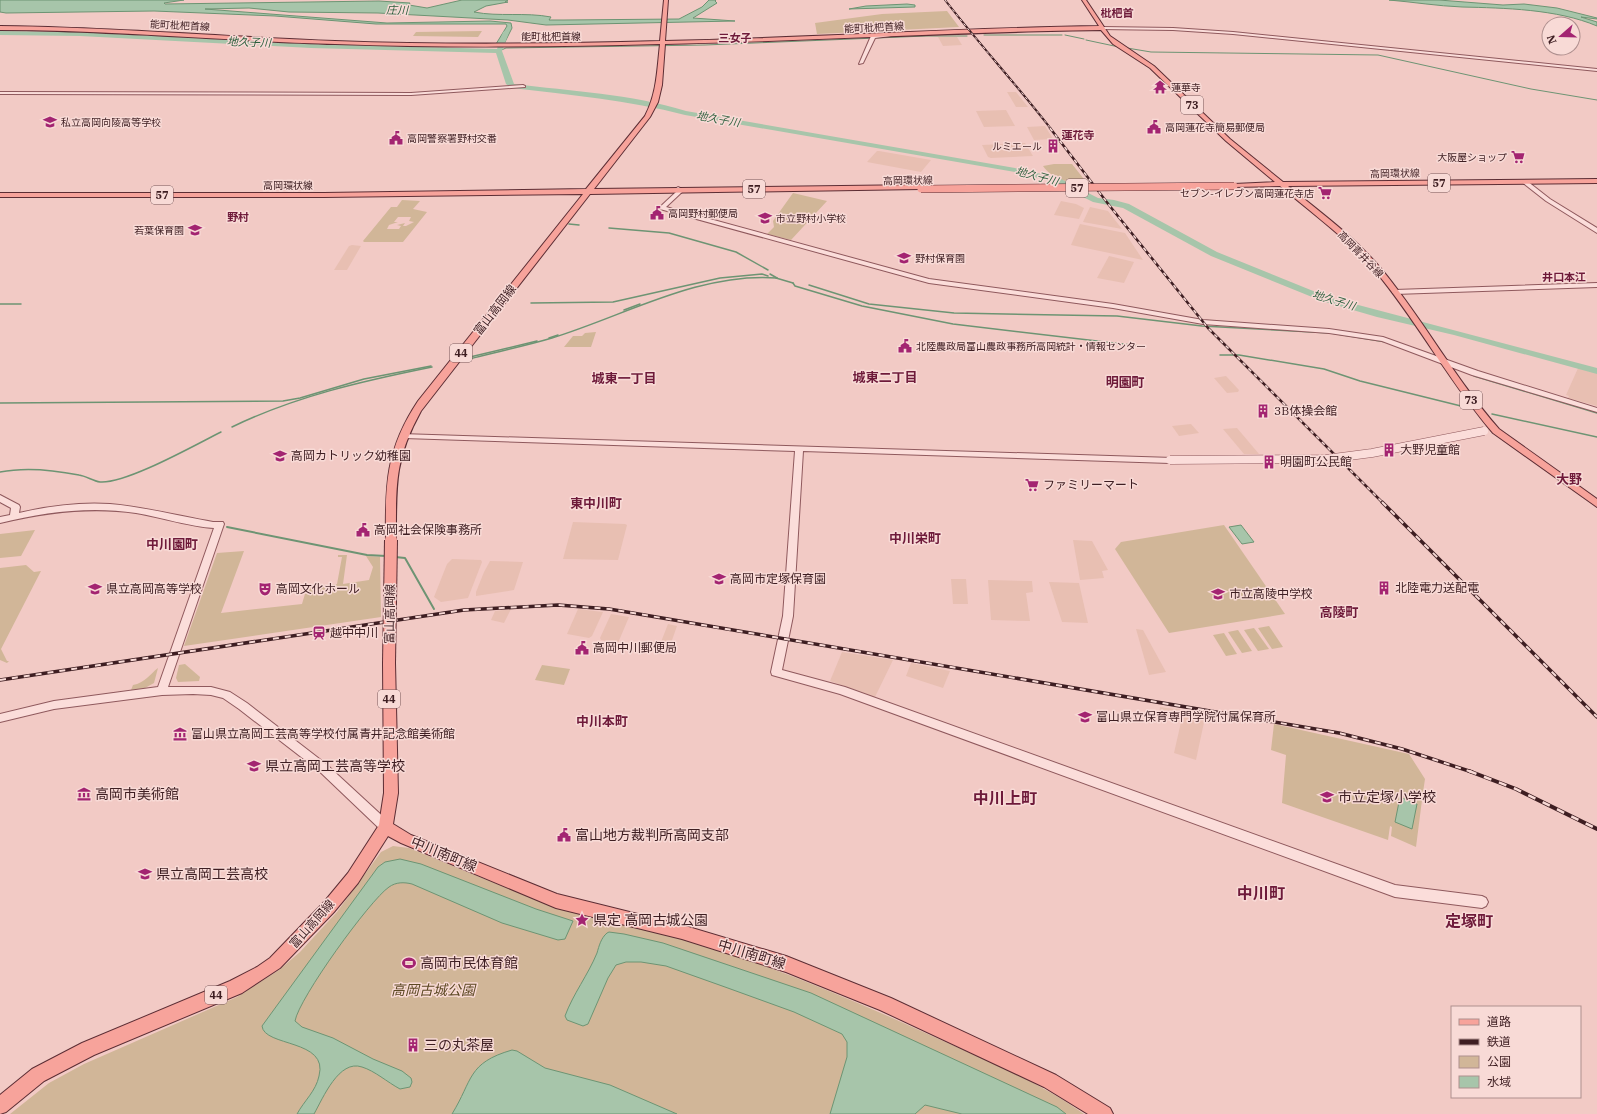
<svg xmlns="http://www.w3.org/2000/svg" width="1597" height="1114" viewBox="0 0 1597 1114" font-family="'IBM Plex Serif','Noto Sans JP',serif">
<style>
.farmland{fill:#e8bfb2}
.green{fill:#d1b698;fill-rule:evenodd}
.water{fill:#a7c5aa;stroke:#6d9473}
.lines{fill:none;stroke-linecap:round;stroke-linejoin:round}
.stream-far2{stroke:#6d9473;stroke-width:1}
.stream-far1{stroke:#6d9473;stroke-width:1.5}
.stream{stroke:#6d9473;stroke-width:2}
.river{fill:#a7c5aa;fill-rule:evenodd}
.minor-casing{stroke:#8f595d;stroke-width:2}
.major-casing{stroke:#5c2d34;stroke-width:2}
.minor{fill:#fbddda;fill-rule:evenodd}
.major{fill:#f7a39b;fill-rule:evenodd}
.rail-far3-casing{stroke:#3e1e22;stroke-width:2}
.rail-far2-casing{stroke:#3e1e22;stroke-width:2.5}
.rail-far1-casing{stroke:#3e1e22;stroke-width:3.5}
.rail-casing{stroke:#3e1e22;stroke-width:4}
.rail-far3{stroke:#f8dad6;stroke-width:1;stroke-dasharray:3;stroke-linecap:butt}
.rail-far2{stroke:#f8dad6;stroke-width:1.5;stroke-dasharray:4;stroke-linecap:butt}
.rail-far1{stroke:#f8dad6;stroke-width:2;stroke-dasharray:6;stroke-linecap:butt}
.rail{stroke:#f8dad6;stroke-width:2.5;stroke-dasharray:8;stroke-linecap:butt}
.minor-bridge-casing{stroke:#8f595d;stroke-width:9;stroke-linecap:butt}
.major-bridge-far1-casing{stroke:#5c2d34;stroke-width:8;stroke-linecap:butt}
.major-bridge-casing{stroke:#5c2d34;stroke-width:14;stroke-linecap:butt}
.minor-bridge{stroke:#fbddda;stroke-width:8}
.major-bridge-far1{stroke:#f7a39b;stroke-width:7}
.major-bridge{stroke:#f7a39b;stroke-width:12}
.labels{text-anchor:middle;stroke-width:3;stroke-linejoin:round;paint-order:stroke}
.far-street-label{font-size:10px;fill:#3e1e22;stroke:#f8dad6}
.far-poi-label{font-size:10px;fill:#3e1e22;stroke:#f8dad6;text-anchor:start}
.far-water-label{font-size:11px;font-style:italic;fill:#2c5f3d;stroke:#f8dad6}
.far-neighbourhood-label{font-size:11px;font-weight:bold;fill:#6e1a3a;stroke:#f8dad6}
.shield{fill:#f8dad6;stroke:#765658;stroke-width:1}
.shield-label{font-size:11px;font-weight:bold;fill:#3e1e22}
.street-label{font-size:12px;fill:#3e1e22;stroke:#f8dad6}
.poi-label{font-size:12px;fill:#3e1e22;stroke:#f8dad6;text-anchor:start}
.neighbourhood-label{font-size:13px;font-weight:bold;fill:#6e1a3a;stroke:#f8dad6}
.near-poi-label{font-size:14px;fill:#3e1e22;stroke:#f8dad6;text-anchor:start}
.near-street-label{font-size:14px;fill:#3e1e22;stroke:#f8dad6}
.near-park-label{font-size:14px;font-style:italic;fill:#5c4823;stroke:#f8dad6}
.near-neighbourhood-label{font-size:16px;font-weight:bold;fill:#6e1a3a;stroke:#f8dad6}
</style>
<rect width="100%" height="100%" fill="#f2cac5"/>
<g class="farmland">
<path d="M938 37H957L962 45 943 46Z"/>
<path d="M1007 92H1016L1028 107H1016Z"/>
<path d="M1006 110 1015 126 984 127 976 111Z"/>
<path d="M1045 126 1053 139 1034 140 1027 127Z"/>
<path d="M1025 143 1033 156 991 158 988 157 982 145Z"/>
<path d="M877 151H879L931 160 921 172 867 162Z"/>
<path d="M1061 201 1076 204 1084 208 1079 219 1054 215Z"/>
<path d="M1090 207 1108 211 1122 229 1083 222Z"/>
<path d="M1080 224 1125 233 1143 260 1071 245Z"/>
<path d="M352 245 361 246 347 270H334L349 246Z"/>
<path d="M1109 256 1134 262 1124 283 1097 278Z"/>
<path d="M1579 366 1597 371V406L1568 398 1569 396 1566 395Z"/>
<path d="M1226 376 1239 390 1238 392 1227 393 1214 378Z"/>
<path d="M1191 424 1199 433 1179 436 1172 426Z"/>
<path d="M1237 428 1259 454H1244L1223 429Z"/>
<path d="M573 522 625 524 627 525 618 560 563 559Z"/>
<path d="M1073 540 1092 541 1108 570 1102 571 1104 578 1080 580Z"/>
<path d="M452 559 481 560 482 562 468 598 441 602 434 597 447 564Z"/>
<path d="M490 561 523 562 514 590 476 596V592L484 572Z"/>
<path d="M951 579H966L968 604H953Z"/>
<path d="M988 580 1032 581 1033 592 1026 593 1030 621 991 620Z"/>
<path d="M1049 582 1079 583 1088 623 1062 622Z"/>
<path d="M511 609 504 623 491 620 495 611Z"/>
<path d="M578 609 603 612 592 636 589 638 567 634Z"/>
<path d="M611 614 629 617 618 643 601 640 600 638Z"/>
<path d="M668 624 677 626 671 643 667 642 664 648 659 647Z"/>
<path d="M1136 629 1143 630 1166 672 1149 675Z"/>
<path d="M842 652 893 660 875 697 830 681Z"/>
<path d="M911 663 950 671 943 688 906 676Z"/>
<path d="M1160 707 1206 713 1196 760 1174 753 1181 722 1159 715Z"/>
</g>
<g class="green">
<path d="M947 11 959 27 817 34 815 23 882 14Z"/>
<path d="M482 31 478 37 413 36 416 32Z"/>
<path d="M1054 164H1072L1087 183C1069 183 1054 181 1043 166Z"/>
<path d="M793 193 827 201 791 240 767 234 774 227 773 221Z"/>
<path d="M402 200 420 201 413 209 427 212 403 242H364L363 241 391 207H397ZM398 217H411L409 221 414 222 406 226H403L405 223 397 225 401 226 399 229H387L389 225 398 222H394Z"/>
<path d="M596 332 591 347H564L573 336H582L585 333Z"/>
<path d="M1224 525 1285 614 1169 633 1115 549 1121 542Z"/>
<path d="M35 530 21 556 0 558V534Z"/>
<path d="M244 551 221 613 302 604 307 587 337 584 342 557H338V555H347L343 584 369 580 373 567 366 556 380 557 381 617 184 646 217 553Z"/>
<path d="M26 565 34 572 41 571 1 649 7 661H9L7 663 0 660V568Z"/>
<path d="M1269 626 1283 647 1272 649 1258 628Z"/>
<path d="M1254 628 1269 649 1258 651 1244 630Z"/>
<path d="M1238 630 1252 651 1242 653 1228 632Z"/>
<path d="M1224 633 1237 654 1226 656 1213 635Z"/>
<path d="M185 664 200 677 199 681 178 682 176 678 179 665Z"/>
<path d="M542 665 570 669 564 685 535 680Z"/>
<path d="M158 668 154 683 145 688 131 690 133 685C145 683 150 674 158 668Z"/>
<path d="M1274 724 1409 754 1425 779 1422 799 1411 795 1422 800 1416 847 1391 836 1392 827 1390 826 1388 840 1282 803 1286 755 1271 750Z"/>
<path d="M393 846 409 848C455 867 502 887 549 903 589 917 631 924 672 936 765 962 854 1000 941 1040 990 1062 1041 1083 1084 1114H10L49 1083 84 1064 237 997 279 970 300 952 337 912 381 852Z"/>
</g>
<g class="water">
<path d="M0 0H184L164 3 165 4 379 1 410 3 409 5 427 8 462 0H508L505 2H508L486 6 474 12C499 17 525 12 551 17L549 20H564L679 19 702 7 709 0H716L715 1 717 3 693 18 735 21 546 25 508 20 378 13 289 12 249 8 205 9 387 23 490 21 511 23 512 28 504 44H496L507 26 506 24H376L275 16 154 11 6 13 0 12Z"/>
<path d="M1389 0H1439L1503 5 1524 4 1557 8 1597 18V19L1581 17 1597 22V26C1557 9 1504 8 1462 7 1437 6 1413 2 1389 0Z"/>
<path d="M907 4 915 5V7L849 9 866 6Z"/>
<path d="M1241 525 1254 542 1242 544 1229 527Z"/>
<path d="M1400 797 1417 804 1412 829 1395 822Z"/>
<path d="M400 859 421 864 536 909 573 921 565 939 558 940 502 923 412 884C404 882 396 882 389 887 370 900 299 998 295 1021L302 1027 333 1038 373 1059 402 1071 411 1078 412 1082 410 1087 400 1089C387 1082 375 1071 362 1067 339 1059 323 1098 314 1114H297C304 1101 316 1091 319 1076 329 1039 264 1047 262 1026L378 867 385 862Z"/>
<path d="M609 932 624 934 663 943 811 993 1057 1107 1066 1114H962L925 1105 915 1114H830L847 1057V1042L842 1034 794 1012 725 987 666 966 641 962H626L616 965 608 978 588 1024 583 1026 567 1020 565 1016C573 994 588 975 597 953 599 946 601 938 607 933Z"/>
<path d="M512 1050 517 1051 545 1068 610 1085 677 1114H452C473 1080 467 1063 512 1050Z"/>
</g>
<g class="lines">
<g class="stream-far2">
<path d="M984 35H1062"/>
<path d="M1065 35 1084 39"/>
<path d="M1086 40 1119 47"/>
<path d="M1127 48 1151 52 1378 55 1531 89 1597 100"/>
<path d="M499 51 506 48 705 45 926 36H967"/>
</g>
<g class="stream-far1">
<path d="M569 224 579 225"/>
<path d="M609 228 669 233 736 252 768 270"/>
<path d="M770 274 777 278"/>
<path d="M776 278 793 283"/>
<path d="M793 283 795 286 862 306 953 324 1140 346"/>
<path d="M809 285 869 304 954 313 1117 316 1202 326 1331 333 1386 342"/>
<path d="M531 303 613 302 720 278 762 274 768 276"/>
<path d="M0 304H21"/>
<path d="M624 310 640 304"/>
<path d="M549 338 558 335"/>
<path d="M1220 355H1239L1324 369 1360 381 1465 407"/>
<path d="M470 357 537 341"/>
<path d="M469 359C496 352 525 346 552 338 624 316 699 272 777 278"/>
<path d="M1474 376 1597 413"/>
<path d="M0 403 283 401 300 398 364 379 431 366"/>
<path d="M1492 414 1597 437"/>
<path d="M232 427C296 396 363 381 432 367"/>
<path d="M0 472C25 467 54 470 79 475 86 476 93 481 100 482 126 484 195 445 221 432"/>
</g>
<g class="stream">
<path d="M227 527 367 555 386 556"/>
<path d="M395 557 405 558 434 609"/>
</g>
<path class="river" d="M506 30 509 32 502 51 514 84C571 91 631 94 686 111L1015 168 1059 178 1098 198 1114 200 1129 204 1217 252 1328 297 1597 368V374L1454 335 1377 317 1322 301 1211 256 1123 208 1093 202 1053 182 1015 172 685 115C628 100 570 95 512 88L506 84 496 53 311 48 80 36 0 35V31L80 32 311 44 497 49 503 32Z"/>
<g class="minor-casing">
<g id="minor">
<path d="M1102 27 1173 28 1233 32 1597 69V71L1233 34 1173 30 1100 29Z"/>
<path d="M893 34 891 36 875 38 863 63 859 64 871 36Z"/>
<path d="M523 85 525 86V87L411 95 0 94V92L411 93Z"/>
<path d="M1523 181H1527L1550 199 1597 228V233L1546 201 1523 183Z"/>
<path d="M678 187 680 188 682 192 666 207 929 279 1113 304 1203 320 1329 329 1383 337 1478 371 1597 408V412L1472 375 1382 341 1329 333 1203 324 1113 308 929 283 660 209V207L676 192 675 189Z"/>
<path d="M1597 283V287L1395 294 1392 292 1395 290Z"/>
<path d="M401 434 1173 458 1174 460 1170 463 803 451 793 616 782 670 845 687 1395 885 1482 896 1486 898 1488 902 1486 906 1482 908 1395 897 840 694 772 675 771 672 783 616 795 451 404 438 400 436Z"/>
<path d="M0 495 19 505 20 507 19 513C49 506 80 502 110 504 145 507 179 516 213 522H223L224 524 168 687H211L230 692 247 703 326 764 390 823 392 827 390 831 386 832 382 831 318 770 239 709 223 698 211 695 193 694 162 695 54 709 0 722V714L54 701 158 687 214 528C190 527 161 517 136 513 90 506 45 512 0 523V517L10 515 11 508 0 502Z"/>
</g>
</g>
<g class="major-casing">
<g id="major">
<path d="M664 0H668L665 41C810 38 954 28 1099 26L1082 0H1086L1110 36 1154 66 1230 139 1283 182 1597 179V183L1288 186C1320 212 1356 238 1383 271 1424 321 1456 380 1499 429L1597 499V507L1493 433C1450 383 1419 324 1377 273 1349 240 1313 214 1280 186L1232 187 1230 186 1234 184 1275 182 1226 141 1150 68 1113 44 1101 30C955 32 810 41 665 44L662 85 658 102 650 117 594 189 921 185 925 187 921 189 590 194 421 411C394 460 396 486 396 540L391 544 386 540C385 485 386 449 418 401L583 194 324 197H0V193H324L586 189 645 116C657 93 657 70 660 44 551 47 443 48 335 44 223 41 112 30 0 30V26C112 27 223 37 335 41 443 45 552 44 660 41Z"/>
<path d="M389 658 393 660 395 663 398 793 393 824 411 835 557 894 682 925 786 956 891 998 1056 1075 1110 1108 1113 1114H1088L1044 1087 880 1010 786 972 682 939 556 908 401 843 388 836 358 883 334 912 280 968 242 993 94 1055 44 1081 6 1112 0 1114V1095L32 1069 82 1043 230 981 257 967 270 958 324 902 348 873 379 825 384 793 383 663 385 660Z"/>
</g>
</g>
<use href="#minor" class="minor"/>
<use href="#major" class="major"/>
<g class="rail-far3-casing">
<path id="rail-far3" d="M945 0C979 44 1017 85 1051 129"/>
</g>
<g class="rail-far2-casing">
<path id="rail-far2" d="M1050 128 1109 205 1208 328 1383 503"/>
</g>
<g class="rail-far1-casing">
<g id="rail-far1">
<path d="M1382 502 1597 717"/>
<path d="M0 680 464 610 558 605 609 609 1339 733 1402 749 1472 772"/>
</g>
</g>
<g class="rail-casing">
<path id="rail" d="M1469 771 1516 789 1597 829"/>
</g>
<use href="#rail-far3" class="rail-far3"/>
<use href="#rail-far2" class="rail-far2"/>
<use href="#rail-far1" class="rail-far1"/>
<use href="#rail" class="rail"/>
<g class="minor-bridge-casing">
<path id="minor-bridge" d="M1170 460 1326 459 1372 453 1484 431"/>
</g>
<g class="major-bridge-far1-casing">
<path id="major-bridge-far1" d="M921 189 1234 186"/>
</g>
<g class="major-bridge-casing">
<path id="major-bridge" d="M389 663 391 540"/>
</g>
<use href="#minor-bridge" class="minor-bridge"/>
<use href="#major-bridge-far1" class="major-bridge-far1"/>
<use href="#major-bridge" class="major-bridge"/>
</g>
<defs>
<g id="temple-bare" transform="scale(1.08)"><path d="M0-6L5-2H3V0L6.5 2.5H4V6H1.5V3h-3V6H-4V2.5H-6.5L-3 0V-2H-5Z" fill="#a32471" stroke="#f8dad6" stroke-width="2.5" paint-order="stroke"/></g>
<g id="school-bare" transform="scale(1.08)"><path d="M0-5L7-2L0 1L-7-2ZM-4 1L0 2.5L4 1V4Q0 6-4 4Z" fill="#a32471" stroke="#f8dad6" stroke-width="2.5" paint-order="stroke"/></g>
<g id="civic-bare" transform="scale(1.08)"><path d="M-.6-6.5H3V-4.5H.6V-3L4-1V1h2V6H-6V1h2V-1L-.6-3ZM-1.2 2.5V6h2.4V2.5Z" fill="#a32471" stroke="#f8dad6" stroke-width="2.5" paint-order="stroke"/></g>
<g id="building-bare" transform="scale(1.08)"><path d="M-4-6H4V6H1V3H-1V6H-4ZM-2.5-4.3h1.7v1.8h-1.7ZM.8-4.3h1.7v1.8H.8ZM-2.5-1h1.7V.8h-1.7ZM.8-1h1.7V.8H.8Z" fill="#a32471" stroke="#f8dad6" stroke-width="2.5" paint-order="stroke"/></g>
<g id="supermarket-bare" transform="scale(1.08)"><path d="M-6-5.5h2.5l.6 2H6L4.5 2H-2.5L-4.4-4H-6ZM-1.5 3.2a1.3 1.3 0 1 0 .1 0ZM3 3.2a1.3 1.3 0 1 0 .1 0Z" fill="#a32471" stroke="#f8dad6" stroke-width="2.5" paint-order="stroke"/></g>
<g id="theatre-bare" transform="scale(1.08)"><path d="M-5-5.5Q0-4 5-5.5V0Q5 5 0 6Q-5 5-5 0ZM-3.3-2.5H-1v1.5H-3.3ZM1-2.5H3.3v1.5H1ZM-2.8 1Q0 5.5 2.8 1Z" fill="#a32471" stroke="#f8dad6" stroke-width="2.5" paint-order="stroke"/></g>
<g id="station-bare" transform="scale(1.08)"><path d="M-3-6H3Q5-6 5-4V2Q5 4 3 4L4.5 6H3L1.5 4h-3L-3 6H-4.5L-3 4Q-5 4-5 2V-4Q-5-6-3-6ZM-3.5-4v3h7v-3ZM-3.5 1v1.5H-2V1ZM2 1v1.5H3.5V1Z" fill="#a32471" stroke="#f8dad6" stroke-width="2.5" paint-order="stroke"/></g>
<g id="museum-bare" transform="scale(1.08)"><path d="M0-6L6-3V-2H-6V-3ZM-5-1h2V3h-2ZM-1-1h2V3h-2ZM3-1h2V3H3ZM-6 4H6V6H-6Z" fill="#a32471" stroke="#f8dad6" stroke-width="2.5" paint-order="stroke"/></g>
<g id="sight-bare" transform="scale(1.08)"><path d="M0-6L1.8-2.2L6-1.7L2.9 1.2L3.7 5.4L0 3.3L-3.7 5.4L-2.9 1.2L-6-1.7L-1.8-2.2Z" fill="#a32471" stroke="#f8dad6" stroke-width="2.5" paint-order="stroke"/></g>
<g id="stadium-bare" transform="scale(1.08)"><path d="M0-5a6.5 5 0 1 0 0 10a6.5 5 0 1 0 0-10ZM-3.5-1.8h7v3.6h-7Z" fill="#a32471" stroke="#f8dad6" stroke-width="2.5" paint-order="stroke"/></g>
</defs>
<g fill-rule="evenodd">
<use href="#temple-bare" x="1160" y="87"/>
<use href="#school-bare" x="50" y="122"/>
<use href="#civic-bare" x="1154" y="127"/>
<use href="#civic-bare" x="396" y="138"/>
<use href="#building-bare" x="1053" y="146"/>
<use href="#supermarket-bare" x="1518" y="157"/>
<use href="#supermarket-bare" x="1325" y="193"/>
<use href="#civic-bare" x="657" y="213"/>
<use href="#school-bare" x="765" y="218"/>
<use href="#school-bare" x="195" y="230"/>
<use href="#school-bare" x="904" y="258"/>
<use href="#civic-bare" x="905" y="346"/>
<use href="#building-bare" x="1263" y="411"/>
<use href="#building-bare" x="1389" y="450"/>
<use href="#school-bare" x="280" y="456"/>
<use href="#building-bare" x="1269" y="462"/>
<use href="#supermarket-bare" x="1032" y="485"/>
<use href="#civic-bare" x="363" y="530"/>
<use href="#school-bare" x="719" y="579"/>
<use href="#building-bare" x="1384" y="588"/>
<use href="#school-bare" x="95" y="589"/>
<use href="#theatre-bare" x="265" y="589"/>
<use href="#school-bare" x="1218" y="594"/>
<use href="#station-bare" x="319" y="633"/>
<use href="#civic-bare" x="582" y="648"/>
<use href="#school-bare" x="1085" y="717"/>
<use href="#museum-bare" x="180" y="734"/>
<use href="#school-bare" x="254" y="766"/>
<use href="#museum-bare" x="84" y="794"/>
<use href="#school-bare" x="1327" y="797"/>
<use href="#civic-bare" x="564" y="835"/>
<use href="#school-bare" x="145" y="874"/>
<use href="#sight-bare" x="582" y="920"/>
<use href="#stadium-bare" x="409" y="963"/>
<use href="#building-bare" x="413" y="1045"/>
</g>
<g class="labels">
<g class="far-street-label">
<text transform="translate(180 25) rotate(3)" y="4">能町枇杷首線</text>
<text transform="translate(874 27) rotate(-3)" y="4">能町枇杷首線</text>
<text x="551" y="40">能町枇杷首線</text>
<text transform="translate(1395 173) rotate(-1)" y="4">高岡環状線</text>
<text transform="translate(908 180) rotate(-1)" y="4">高岡環状線</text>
<text x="288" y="189">高岡環状線</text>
<text transform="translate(1361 254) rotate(46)" y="4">高岡青井谷線</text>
</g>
<g class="far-poi-label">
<text x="1171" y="91">蓮華寺</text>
<text x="61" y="126">私立高岡向陵高等学校</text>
<text x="1165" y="131">高岡蓮花寺簡易郵便局</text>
<text x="407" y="142">高岡警察署野村交番</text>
<text x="1042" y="150" text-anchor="end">ルミエール</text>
<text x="1507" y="161" text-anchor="end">大阪屋ショップ</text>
<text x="1314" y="197" text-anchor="end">セブン-イレブン高岡蓮花寺店</text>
<text x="668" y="217">高岡野村郵便局</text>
<text x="776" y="222">市立野村小学校</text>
<text x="184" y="234" text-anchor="end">若葉保育園</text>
<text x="915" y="262">野村保育園</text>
<text x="916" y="350">北陸農政局富山農政事務所高岡統計・情報センター</text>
</g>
<g class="far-water-label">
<text transform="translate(397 10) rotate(1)" y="4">庄川</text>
<text transform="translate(249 42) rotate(2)" y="4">地久子川</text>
<text transform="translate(718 119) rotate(10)" y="4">地久子川</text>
<text transform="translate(1037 176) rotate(15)" y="4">地久子川</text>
<text transform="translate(1334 300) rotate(17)" y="4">地久子川</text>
</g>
<g class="far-neighbourhood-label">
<text x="1117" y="17">枇杷首</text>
<text x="735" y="42">三女子</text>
<text x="1078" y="139">蓮花寺</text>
<text x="238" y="221">野村</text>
<text x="1564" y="281">井口本江</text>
</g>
<g class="shield">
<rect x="1181" y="96" width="22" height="18" rx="3"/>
<rect x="1428" y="174" width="22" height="18" rx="3"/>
<rect x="1066" y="179" width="22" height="18" rx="3"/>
<rect x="743" y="180" width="22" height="18" rx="3"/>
<rect x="151" y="186" width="22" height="18" rx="3"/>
<rect x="450" y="344" width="22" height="18" rx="3"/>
<rect x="1460" y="391" width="22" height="18" rx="3"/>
<rect x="378" y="690" width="22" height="18" rx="3"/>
<rect x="205" y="986" width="22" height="18" rx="3"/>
</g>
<g class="shield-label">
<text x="1192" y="109">73</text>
<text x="1439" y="187">57</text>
<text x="1077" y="192">57</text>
<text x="754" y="193">57</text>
<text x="162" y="199">57</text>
<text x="461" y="357">44</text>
<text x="1471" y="404">73</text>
<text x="389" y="703">44</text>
<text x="216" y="999">44</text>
</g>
<g class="street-label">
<text transform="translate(495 310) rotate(-52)" y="4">富山高岡線</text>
<text transform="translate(390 614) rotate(-89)" y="4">富山高岡線</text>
<text transform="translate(312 924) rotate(-48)" y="4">富山高岡線</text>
</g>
<g class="poi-label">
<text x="1274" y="415">3B体操会館</text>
<text x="1400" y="454">大野児童館</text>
<text x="291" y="460">高岡カトリック幼稚園</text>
<text x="1280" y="466">明園町公民館</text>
<text x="1043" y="489">ファミリーマート</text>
<text x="374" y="534">高岡社会保険事務所</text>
<text x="730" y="583">高岡市定塚保育園</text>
<text x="1395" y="592">北陸電力送配電</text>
<text x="106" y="593">県立高岡高等学校</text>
<text x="276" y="593">高岡文化ホール</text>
<text x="1229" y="598">市立高陵中学校</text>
<text x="330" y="637">越中中川</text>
<text x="593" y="652">高岡中川郵便局</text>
<text x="1096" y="721">富山県立保育専門学院付属保育所</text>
<text x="191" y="738">富山県立高岡工芸高等学校付属青井記念館美術館</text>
</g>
<g class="neighbourhood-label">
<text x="885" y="382">城東二丁目</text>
<text x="624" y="383">城東一丁目</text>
<text x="1125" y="387">明園町</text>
<text x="1569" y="484">大野</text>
<text x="596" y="508">東中川町</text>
<text x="915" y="543">中川栄町</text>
<text x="172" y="549">中川園町</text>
<text x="1339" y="617">高陵町</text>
<text x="602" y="726">中川本町</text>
</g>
<g class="near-poi-label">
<text x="265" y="771">県立高岡工芸高等学校</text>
<text x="95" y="799">高岡市美術館</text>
<text x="1338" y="802">市立定塚小学校</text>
<text x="575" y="840">富山地方裁判所高岡支部</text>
<text x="156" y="879">県立高岡工芸高校</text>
<text x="593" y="925">県定 高岡古城公園</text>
<text x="420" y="968">高岡市民体育館</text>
<text x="424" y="1050">三の丸茶屋</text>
</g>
<g class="near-street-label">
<text transform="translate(444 854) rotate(22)" y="5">中川南町線</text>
<text transform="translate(752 954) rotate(17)" y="5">中川南町線</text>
</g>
<g class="near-park-label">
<text x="433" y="995">高岡古城公園</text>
</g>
<g class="near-neighbourhood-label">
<text x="1005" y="804">中川上町</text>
<text x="1261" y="899">中川町</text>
<text x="1469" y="927">定塚町</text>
</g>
</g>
<rect x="1451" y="1006" width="130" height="92" fill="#f8dad6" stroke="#ae8f8e"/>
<rect x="1459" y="1019" width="20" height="6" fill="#f7a39b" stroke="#ae8f8e"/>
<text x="1487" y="1026" font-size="12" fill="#3e1e22">道路</text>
<rect x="1459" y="1039" width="20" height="6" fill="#3e1e22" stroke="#ae8f8e"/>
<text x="1487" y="1046" font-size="12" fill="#3e1e22">鉄道</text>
<rect x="1459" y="1056" width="20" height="12" fill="#d1b698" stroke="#ae8f8e"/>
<text x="1487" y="1066" font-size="12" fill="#3e1e22">公園</text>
<rect x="1459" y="1076" width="20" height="12" fill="#a7c5aa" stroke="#ae8f8e"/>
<text x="1487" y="1086" font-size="12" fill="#3e1e22">水域</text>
<g transform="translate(1561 36) rotate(250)"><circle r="19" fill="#f8dad6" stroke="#ae8f8e"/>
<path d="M0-3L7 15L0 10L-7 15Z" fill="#a32471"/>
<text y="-6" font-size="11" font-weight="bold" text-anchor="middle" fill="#3e1e22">N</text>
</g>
</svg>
